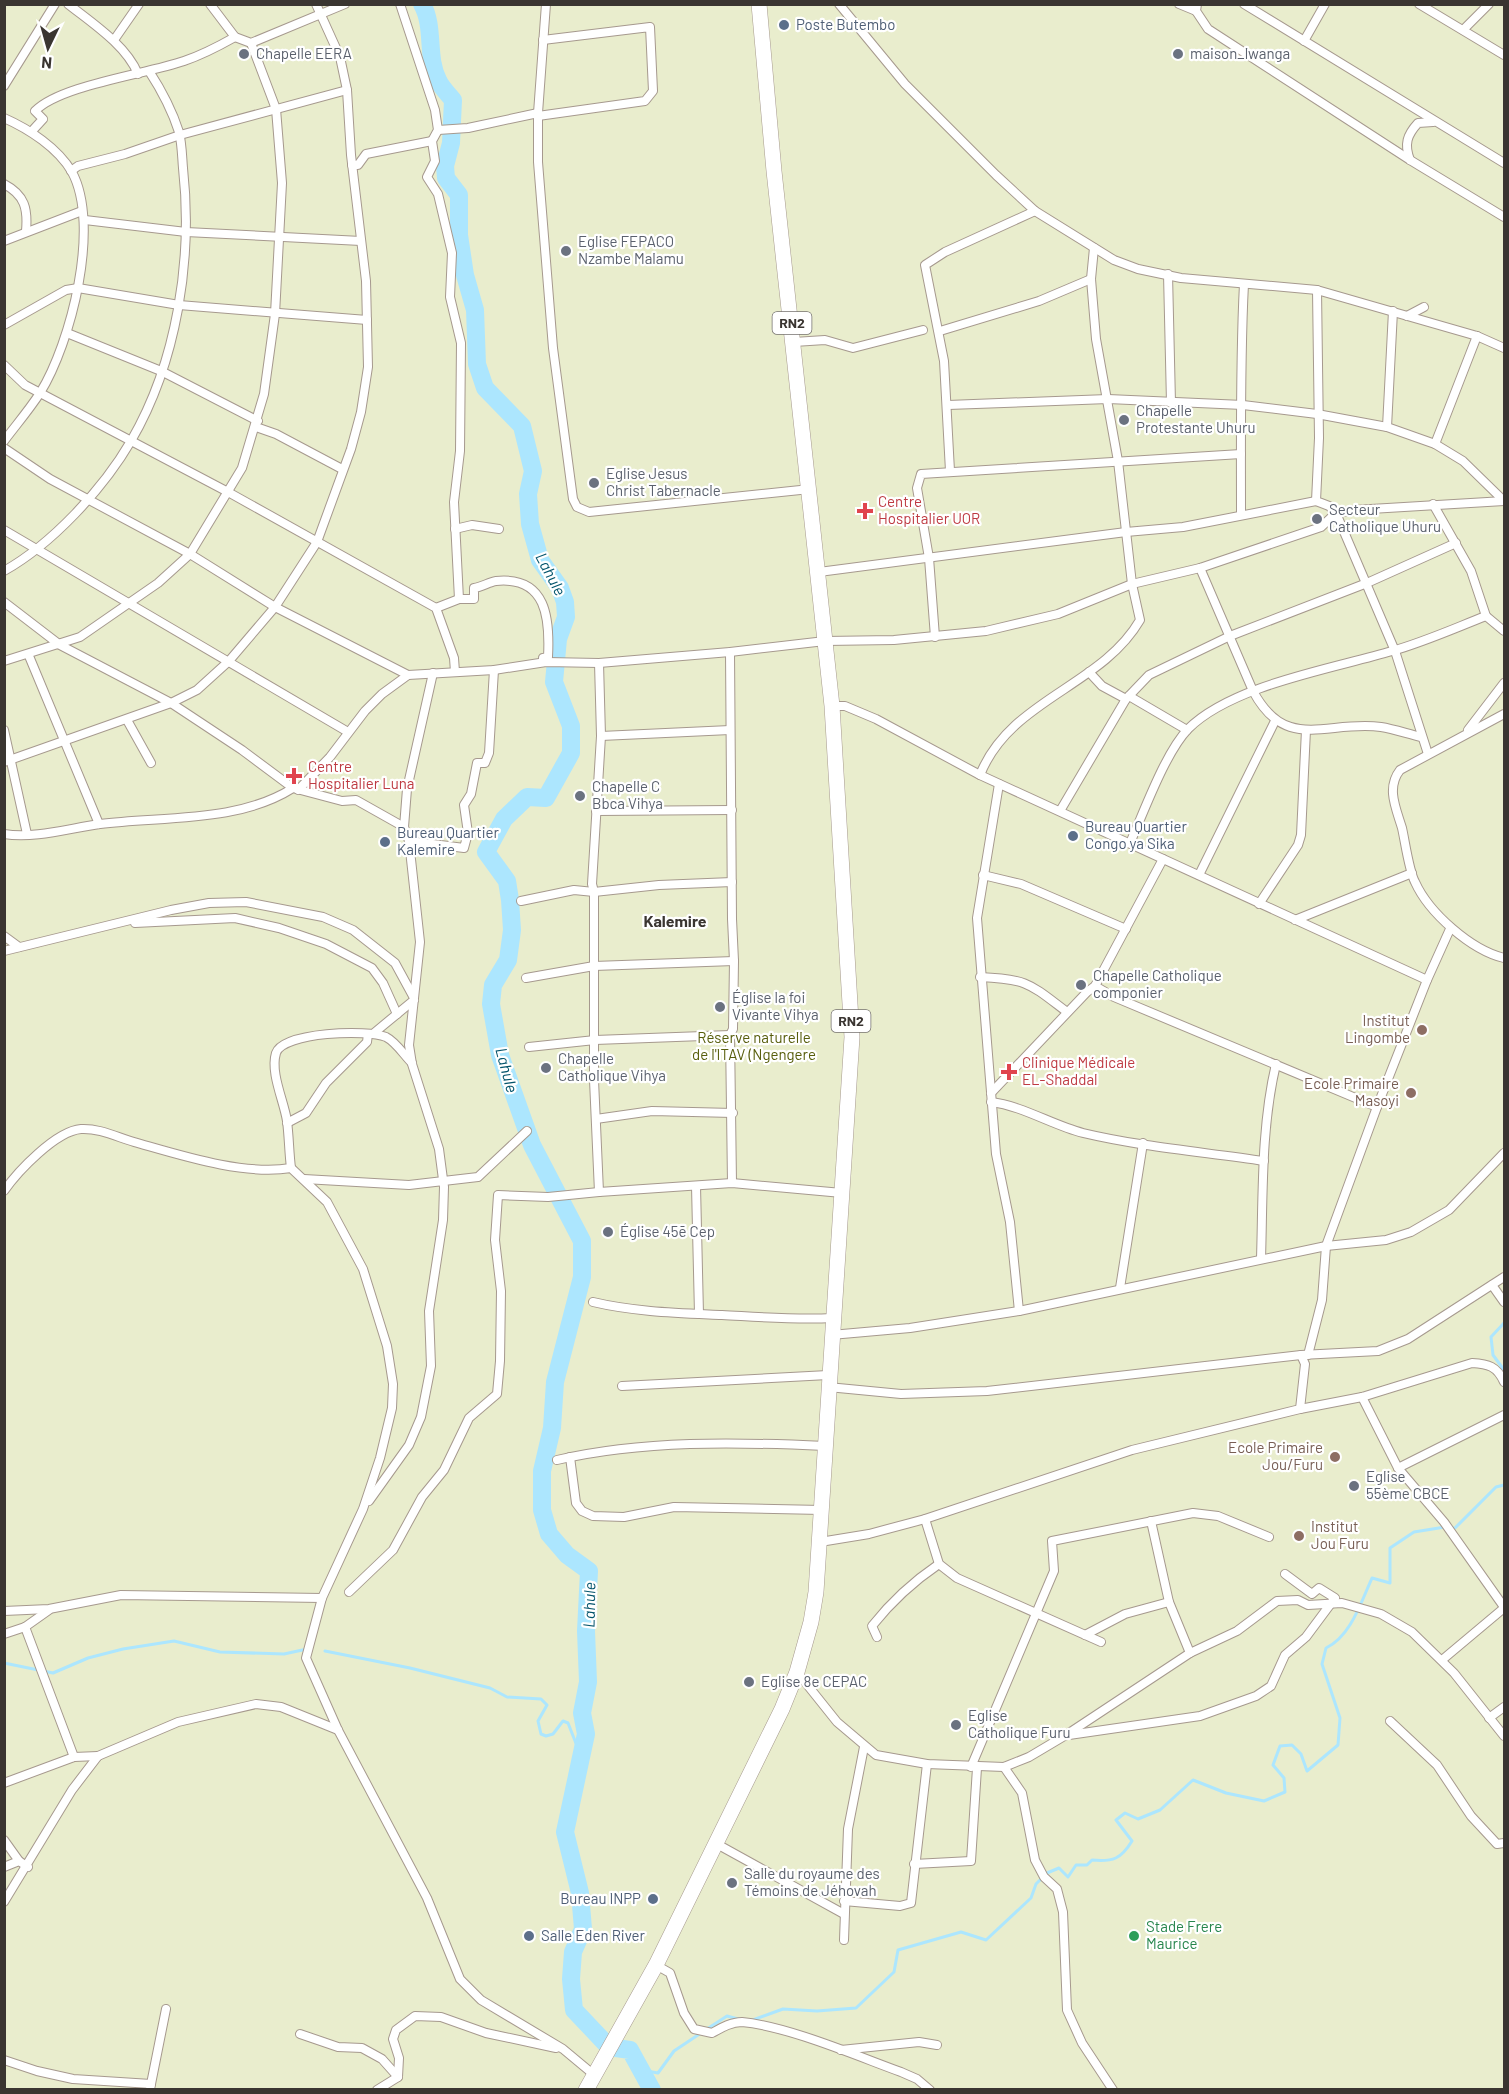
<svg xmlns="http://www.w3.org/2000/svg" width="1509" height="2094" viewBox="0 0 1509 2094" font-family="Barlow,sans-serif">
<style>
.green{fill:#e9edcd}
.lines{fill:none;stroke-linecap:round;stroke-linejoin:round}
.stream{stroke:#ace6fe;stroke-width:3}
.river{stroke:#ace6fe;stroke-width:18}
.street-casing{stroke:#a6998e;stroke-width:10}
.highway-casing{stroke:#a6998e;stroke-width:16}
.street{stroke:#fff;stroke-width:8}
.highway{stroke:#fff;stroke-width:15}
.service-dot{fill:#5c6f8a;stroke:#fff;stroke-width:2}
.worship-dot{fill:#6b7280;stroke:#fff;stroke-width:2}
.health-dot{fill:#e0444e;stroke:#fff;stroke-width:2}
.education-dot{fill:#8d6e63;stroke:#fff;stroke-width:2}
.leisure-dot{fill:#2e9e5b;stroke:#fff;stroke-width:2}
.labels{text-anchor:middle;stroke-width:4.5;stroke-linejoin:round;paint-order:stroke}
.shield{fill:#fff;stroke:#75726f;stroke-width:1.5}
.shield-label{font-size:14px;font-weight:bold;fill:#3a3531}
.service-label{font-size:15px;fill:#4e5e75;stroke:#fff;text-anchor:start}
.worship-label{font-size:15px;fill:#5b616d;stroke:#fff;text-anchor:start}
.health-label{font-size:15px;fill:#be3a42;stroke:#fff;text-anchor:start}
.education-label{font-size:15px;fill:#785e54;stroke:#fff;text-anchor:end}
.park-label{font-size:15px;fill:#575d0b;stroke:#fff}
.leisure-label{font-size:15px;fill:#27864d;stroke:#fff;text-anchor:start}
.water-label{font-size:16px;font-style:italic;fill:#03546c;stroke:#fff}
.neighbourhood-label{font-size:16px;font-weight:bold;fill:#3a3531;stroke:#fff}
</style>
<rect width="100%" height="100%" fill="#fef8f4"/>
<path class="green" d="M5 5H1504V2089L5 2090Z"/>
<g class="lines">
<g class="stream">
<path d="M1504 1323 1491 1337 1493 1355 1504 1370"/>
<path d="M1452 1528H1455L1496 1487 1504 1485"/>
<path d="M325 1651 410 1668 490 1688 507 1697 541 1699 547 1705 538 1721 541 1734 546 1736 553 1734 563 1721 568 1723 577 1746 583 1750"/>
<path d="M4 1663 53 1673 88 1658 123 1649 174 1641 220 1652 284 1654 307 1649"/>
<path d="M750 2021 783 2009 817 2011 856 2008 894 1972 898 1950 961 1932 986 1940 1031 1898 1036 1884 1047 1873 1059 1868 1068 1877 1076 1865H1087L1092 1860C1113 1862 1121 1859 1132 1841L1116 1820 1125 1813 1138 1819 1160 1810 1193 1780 1226 1793 1264 1801 1285 1792 1284 1778 1273 1765 1280 1746 1292 1745 1301 1754 1307 1771 1338 1745 1340 1718 1322 1664 1326 1648C1351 1636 1361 1602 1372 1578L1390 1583V1548L1414 1532 1445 1527"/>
<path d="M707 2029 727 2016 738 2019"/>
<path d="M641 2070 658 2073 674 2051 701 2033"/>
</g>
<path class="river" d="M422 4C435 27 426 57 438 80 441 87 448 94 453 100L451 143 445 166 446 178 459 195V235L465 275 475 310 477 364 485 388 522 426 533 471 528 494 530 524 540 560 560 588 565 602 566 617 558 639 554 682 571 726V753L546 798 527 797 504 819 486 852 507 881 510 900 512 930 508 960 493 985 491 1004 500 1055 532 1145 582 1241V1277L555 1382 552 1428 542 1471V1510L549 1534 567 1555 589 1571 586 1631 588 1682 582 1713 586 1734 565 1832 580 1893 583 1929 573 1952 571 1979 574 2010 609 2047 630 2050 652 2090"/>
<g class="street-casing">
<g id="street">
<path d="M68 4C92 23 126 45 138 74"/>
<path d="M210 4 235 37 251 43 345 4"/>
<path d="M400 4 435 110 438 130 432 141 435 161 427 177 438 194 452 253 450 297 461 343 460 451 454 502 459 599"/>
<path d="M546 4 538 113V162L553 348 573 499 577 507 589 512 810 489"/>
<path d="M839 4 905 84 996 175 1035 211 1114 260 1138 269 1181 278 1317 290 1477 336 1504 348"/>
<path d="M1179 4 1196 11"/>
<path d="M1197 4 1196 11 1208 29 1410 160 1504 217"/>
<path d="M1244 4 1504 163"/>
<path d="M1419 4 1504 55"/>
<path d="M1463 30 1489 4"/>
<path d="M114 40 139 4"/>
<path d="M1304 41 1325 4"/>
<path d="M4 86 55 4"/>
<path d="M538 116 645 101 653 91 650 27 543 40"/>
<path d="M4 118C29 129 58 148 72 172 101 226 71 343 40 393 29 410 16 425 4 441"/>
<path d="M438 130 468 128 538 113"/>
<path d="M32 131 43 119 35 111C60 85 147 74 184 61 202 55 219 46 235 37"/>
<path d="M1410 160C1404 144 1407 135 1418 123L1433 122"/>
<path d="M352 165H358L366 154 432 141"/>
<path d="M71 171 78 166 125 154 180 135 347 90"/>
<path d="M4 184C25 195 28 209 26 231"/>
<path d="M85 220 186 232 361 241"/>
<path d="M4 241 82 211"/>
<path d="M1168 274 1171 403"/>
<path d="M1317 290 1319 438 1316 501 1329 506 1336 513 1395 651 1428 754"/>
<path d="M1407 316 1424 307"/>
<path d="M4 325 66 290 78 288 179 305 367 320"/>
<path d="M940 331 1039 301 1091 279"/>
<path d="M67 333 161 371 258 421"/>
<path d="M794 342 825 340 853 348 923 330"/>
<path d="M4 365 25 385 228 492 436 608 454 658 455 672"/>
<path d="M948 405 1108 399 1243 405 1317 414 1387 427 1435 444 1463 461 1504 501"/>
<path d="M256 427 276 434 342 469"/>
<path d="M1387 427 1393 311"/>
<path d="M1435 444 1477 336"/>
<path d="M4 448 50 479 190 554 275 607 408 675"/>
<path d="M950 471 944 361 925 265 945 252 1035 211"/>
<path d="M1433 504 1471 571 1486 616"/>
<path d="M1241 514C1241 438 1240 360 1244 284"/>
<path d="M455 529 472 525 499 529"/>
<path d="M4 530 348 732"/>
<path d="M1200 568 1253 691C1286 753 1326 720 1381 727 1394 729 1408 734 1421 737"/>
<path d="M4 571C52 544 103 489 131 441 177 362 193 259 183 168 182 157 182 144 179 132 172 110 162 91 149 71"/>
<path d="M819 572 1126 532 1183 527 1316 501"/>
<path d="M4 602 60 645 171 703 242 750 293 788 342 801 356 800 404 827"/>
<path d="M436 608 459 599H474V588C482 587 489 582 496 581 547 576 550 619 548 657L543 658V662"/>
<path d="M935 637 929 558 917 488 921 474 1241 454"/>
<path d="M730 652 732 919 734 961 733 1029 730 1035 732 1183"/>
<path d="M29 656 99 824"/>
<path d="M4 661 80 637 158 583 190 554 242 468 264 394 275 314 282 183 276 109 251 43"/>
<path d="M599 663 601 736 592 884 594 892V1080L599 1192 732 1183 842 1193"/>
<path d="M1089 672 1102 686 1126 699"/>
<path d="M1129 696 1187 730"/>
<path d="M832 706H845L876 719 980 775 1427 980"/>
<path d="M1504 714 1400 770C1386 788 1396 808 1402 828 1405 841 1409 871 1415 882 1429 913 1471 950 1504 958"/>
<path d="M127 720 151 763"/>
<path d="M4 730 27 834"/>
<path d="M1468 730 1504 683"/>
<path d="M601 736 730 730"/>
<path d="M4 762 171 703 197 690 229 661 275 607 317 542 351 449 361 412 368 367 366 281 351 155 347 90 340 57 316 4"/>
<path d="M980 775C1010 699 1101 687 1140 620L1132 584 1118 461 1096 339 1091 279 1094 248"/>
<path d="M999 784 977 918 996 1154 1010 1222 1019 1311"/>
<path d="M298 790 330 757 365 711 382 694 408 675 494 670 546 662 599 663 730 652 825 641 894 640 986 631 1058 614 1132 584 1200 568 1321 527 1336 513 1354 510 1504 501"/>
<path d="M596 811 732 810"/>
<path d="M1060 811 1126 699 1149 675 1230 636 1367 583 1456 543"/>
<path d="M4 834C35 839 70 828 100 824 163 816 238 823 293 788"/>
<path d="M409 841 464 848 468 833 464 805 471 794 477 763H485L489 753 494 670"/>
<path d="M1130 843C1144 812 1165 753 1188 729 1232 685 1332 669 1392 651 1424 642 1455 628 1486 616L1504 631"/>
<path d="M983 875 1021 884 1126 929"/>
<path d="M1199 875 1275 721"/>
<path d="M521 901 574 890 594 892 659 885 732 882"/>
<path d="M1259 904 1298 845 1301 835 1306 730"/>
<path d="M1295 920 1412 873"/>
<path d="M135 923 235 918 279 928 326 944 372 968 383 983 397 1014"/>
<path d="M4 936 19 947"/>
<path d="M4 951 171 910 209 903 246 902 323 917 353 930 395 963 413 996"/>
<path d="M980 977C1028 979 1030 984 1067 1012"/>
<path d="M526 978 594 966 734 961"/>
<path d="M1095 986 1114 997 1377 1107"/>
<path d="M374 1033 414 1000"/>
<path d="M529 1047 595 1040 730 1035"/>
<path d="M991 1093 1087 992 1095 986 1163 859"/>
<path d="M991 1102C1023 1106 1052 1125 1083 1133 1142 1147 1204 1152 1264 1161"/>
<path d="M596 1119 652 1111 733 1113"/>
<path d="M287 1123 306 1113 326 1083 367 1042 368 1034"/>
<path d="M291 1168C289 1152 289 1136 287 1121 284 1101 270 1073 276 1053 283 1032 368 1029 386 1037 396 1042 404 1055 412 1063"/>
<path d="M304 1179 409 1185 478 1177 527 1131"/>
<path d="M696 1186 699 1314"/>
<path d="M4 1191C18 1171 56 1131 81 1129 99 1128 117 1137 134 1142 180 1155 244 1176 291 1168L327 1202 363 1269 387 1346 393 1384 392 1408 380 1458 363 1509 322 1598 306 1658 338 1730 427 1898 460 1979 481 2000 563 2049 593 2074"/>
<path d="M1261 1259C1263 1195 1261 1127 1276 1064"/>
<path d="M1492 1285 1504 1302"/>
<path d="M1120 1288 1143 1143"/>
<path d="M593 1302C635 1312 679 1313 722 1315 759 1317 795 1320 832 1318"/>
<path d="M831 1335 910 1328 1019 1311 1326 1246 1386 1240 1411 1232 1449 1210 1504 1153"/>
<path d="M622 1386 828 1375"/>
<path d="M828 1387 901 1394 987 1391 1301 1355 1378 1351 1408 1339 1504 1277"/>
<path d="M1362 1397 1398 1468 1444 1522 1504 1607"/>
<path d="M1300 1409 1305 1364 1301 1355H1308L1322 1300 1326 1246 1377 1107 1427 980 1450 929"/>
<path d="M570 1457 576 1503 582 1511 593 1516 624 1517 674 1507 822 1510"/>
<path d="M557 1460C643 1440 736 1442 825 1446"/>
<path d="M1398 1468 1504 1415"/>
<path d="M369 1501 409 1445 421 1417 431 1366 429 1311 443 1220 444 1187 439 1149 412 1064 409 1045 420 942 409 841 404 827 407 789 433 673"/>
<path d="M925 1519 939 1564 957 1578 1101 1642"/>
<path d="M1151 1521 1169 1602 1190 1653"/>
<path d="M820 1542 869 1534 925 1519 1132 1450 1300 1409 1362 1397 1472 1363C1488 1364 1497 1366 1504 1382"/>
<path d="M349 1592 393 1550 422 1497 444 1470 469 1418 497 1394 500 1361 501 1291 495 1240 498 1195 548 1197 599 1192"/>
<path d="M4 1611 49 1609 121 1595 322 1598"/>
<path d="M25 1627 74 1757"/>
<path d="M4 1634 25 1627 49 1610"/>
<path d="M1085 1635 1125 1614 1169 1602"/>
<path d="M877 1637 872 1626C891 1602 914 1581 939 1564"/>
<path d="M1442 1660 1504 1608"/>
<path d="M797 1672 837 1722 876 1755 927 1764 1004 1767 1029 1757 1066 1735 1190 1653 1237 1631 1277 1601 1298 1600 1308 1605 1342 1603 1381 1614 1412 1632 1454 1673 1504 1736"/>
<path d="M1489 1718 1504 1707"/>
<path d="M1390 1721 1437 1765 1471 1816 1497 1844 1504 1843"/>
<path d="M1069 1735 1200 1716 1256 1696 1271 1686 1285 1655 1306 1637 1335 1598 1319 1588 1312 1594 1285 1574"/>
<path d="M971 1767 1054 1571 1052 1541 1193 1513 1218 1516 1269 1537"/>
<path d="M1004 1767 1022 1793 1035 1860 1044 1877 1057 1889 1063 1912 1067 2010 1082 2043 1113 2090"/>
<path d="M4 1783 74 1757 98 1756"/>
<path d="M4 1840 19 1861"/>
<path d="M715 1843 844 1914"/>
<path d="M914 1864 971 1861 977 1768"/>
<path d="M4 1867 19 1861 28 1867"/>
<path d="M844 1901 900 1906 911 1903 927 1764"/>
<path d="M4 1902 72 1790 98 1756 178 1722 256 1704 281 1707 338 1730"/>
<path d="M844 1940 848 1829 864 1747"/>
<path d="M656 1965 670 1973 684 2013 694 2029 712 2033C721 2028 731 2022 742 2022 787 2026 857 2056 901 2072L917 2079 930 2090"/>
<path d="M300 2034 338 2047 362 2048 382 2059 398 2077"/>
<path d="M841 2050 919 2042 937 2045"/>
<path d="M4 2060 37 2071 73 2079 151 2084 150 2090"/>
<path d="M151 2084 166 2009"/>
<path d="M377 2090 398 2077 399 2058 393 2039 396 2030 415 2016 441 2017 486 2033 556 2048"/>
</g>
</g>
<g class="highway-casing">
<path id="highway" d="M586 2090 656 1965 782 1709 797 1672 811 1622 816 1592 852 1037 832 706 774 171 759 4"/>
</g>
<use href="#street" class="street"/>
<use href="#highway" class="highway"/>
</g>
<g class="service-dot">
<circle cx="784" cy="25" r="6"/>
<circle cx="1073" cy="836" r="6"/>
<circle cx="385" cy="842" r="6"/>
<circle cx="653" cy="1899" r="6"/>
<circle cx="529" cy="1936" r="6"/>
</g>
<g class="worship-dot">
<circle cx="244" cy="54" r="6"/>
<circle cx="1178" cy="54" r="6"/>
<circle cx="566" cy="251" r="6"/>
<circle cx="1124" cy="420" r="6"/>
<circle cx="594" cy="483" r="6"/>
<circle cx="1317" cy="519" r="6"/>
<circle cx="580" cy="796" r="6"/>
<circle cx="1081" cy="985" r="6"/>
<circle cx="720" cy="1007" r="6"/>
<circle cx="546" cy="1068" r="6"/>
<circle cx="608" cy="1232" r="6"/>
<circle cx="1354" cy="1486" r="6"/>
<circle cx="749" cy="1682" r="6"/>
<circle cx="956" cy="1725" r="6"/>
<circle cx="732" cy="1883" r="6"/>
</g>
<g class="health-dot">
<path d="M862 502h6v6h6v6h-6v6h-6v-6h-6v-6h6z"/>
<path d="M291 767h6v6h6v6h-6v6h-6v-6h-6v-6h6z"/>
<path d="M1006 1063h6v6h6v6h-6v6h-6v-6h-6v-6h6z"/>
</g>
<g class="education-dot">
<circle cx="1422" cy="1030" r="6"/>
<circle cx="1411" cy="1093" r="6"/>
<circle cx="1335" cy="1457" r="6"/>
<circle cx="1299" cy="1536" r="6"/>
</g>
<circle class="leisure-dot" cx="1134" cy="1936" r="6"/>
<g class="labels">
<g class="shield">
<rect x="772.5" y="312" width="39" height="22" rx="4.5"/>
<rect x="831.5" y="1010" width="39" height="22" rx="4.5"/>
</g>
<g class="shield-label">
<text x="792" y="328">RN2</text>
<text x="851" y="1026">RN2</text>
</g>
<g class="service-label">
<text x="796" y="30">Poste Butembo</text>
<text x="1085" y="832">Bureau Quartier<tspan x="1085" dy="17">Congo ya Sika</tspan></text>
<text x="397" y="838">Bureau Quartier<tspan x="397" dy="17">Kalemire</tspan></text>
<text x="641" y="1904" text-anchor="end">Bureau INPP</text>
<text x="541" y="1941">Salle Eden River</text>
</g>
<g class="worship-label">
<text x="256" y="59">Chapelle EERA</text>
<text x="1190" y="59">maison_lwanga</text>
<text x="578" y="247">Eglise FEPACO<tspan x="578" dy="17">Nzambe Malamu</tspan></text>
<text x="1136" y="416">Chapelle<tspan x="1136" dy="17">Protestante Uhuru</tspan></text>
<text x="606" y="479">Eglise Jesus<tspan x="606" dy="17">Christ Tabernacle</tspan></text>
<text x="1329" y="515">Secteur<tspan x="1329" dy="17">Catholique Uhuru</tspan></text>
<text x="592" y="792">Chapelle C<tspan x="592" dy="17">Bbca Vihya</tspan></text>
<text x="1093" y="981">Chapelle Catholique<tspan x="1093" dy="17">componier</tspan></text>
<text x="732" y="1003">Église la foi<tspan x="732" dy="17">Vivante Vihya</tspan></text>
<text x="558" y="1064">Chapelle<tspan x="558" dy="17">Catholique Vihya</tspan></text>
<text x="620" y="1237">Église 45ē Cep</text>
<text x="1366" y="1482">Eglise<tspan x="1366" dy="17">55ème CBCE</tspan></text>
<text x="761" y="1687">Eglise 8e CEPAC</text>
<text x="968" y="1721">Eglise<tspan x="968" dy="17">Catholique Furu</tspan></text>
<text x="744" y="1879">Salle du royaume des<tspan x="744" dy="17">Témoins de Jéhovah</tspan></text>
</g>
<g class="health-label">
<text x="878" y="507">Centre<tspan x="878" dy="17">Hospitalier UOR</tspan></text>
<text x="308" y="772">Centre<tspan x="308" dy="17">Hospitalier Luna</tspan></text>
<text x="1022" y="1068">Clinique Médicale<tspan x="1022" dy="17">EL-Shaddal</tspan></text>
</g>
<g class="education-label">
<text x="1410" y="1026">Institut<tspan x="1410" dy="17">Lingombe</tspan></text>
<text x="1399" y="1089">Ecole Primaire<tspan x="1399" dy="17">Masoyi</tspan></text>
<text x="1323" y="1453">Ecole Primaire<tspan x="1323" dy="17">Jou/Furu</tspan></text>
<text x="1311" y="1532" text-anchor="start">Institut<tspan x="1311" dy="17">Jou Furu</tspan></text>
</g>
<g class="park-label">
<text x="754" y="1043">Réserve naturelle<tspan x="754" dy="17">de l'ITAV (Ngengere</tspan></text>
</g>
<g class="leisure-label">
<text x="1146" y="1932">Stade Frere<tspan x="1146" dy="17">Maurice</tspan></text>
</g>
<g class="water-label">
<text transform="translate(551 574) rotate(62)" y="6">Lahule</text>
<text transform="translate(507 1070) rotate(75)" y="6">Lahule</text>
<text transform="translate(589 1605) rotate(-89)" y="6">Lahule</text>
</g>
<g class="neighbourhood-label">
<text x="675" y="927">Kalemire</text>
</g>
</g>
<rect width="1509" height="2094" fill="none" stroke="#3a3531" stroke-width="12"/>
<g transform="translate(48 48) rotate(185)" stroke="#ffffff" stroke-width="4.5" paint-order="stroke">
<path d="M0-4.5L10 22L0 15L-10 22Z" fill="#3a3531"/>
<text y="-9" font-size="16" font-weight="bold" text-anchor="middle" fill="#3a3531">N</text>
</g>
</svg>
